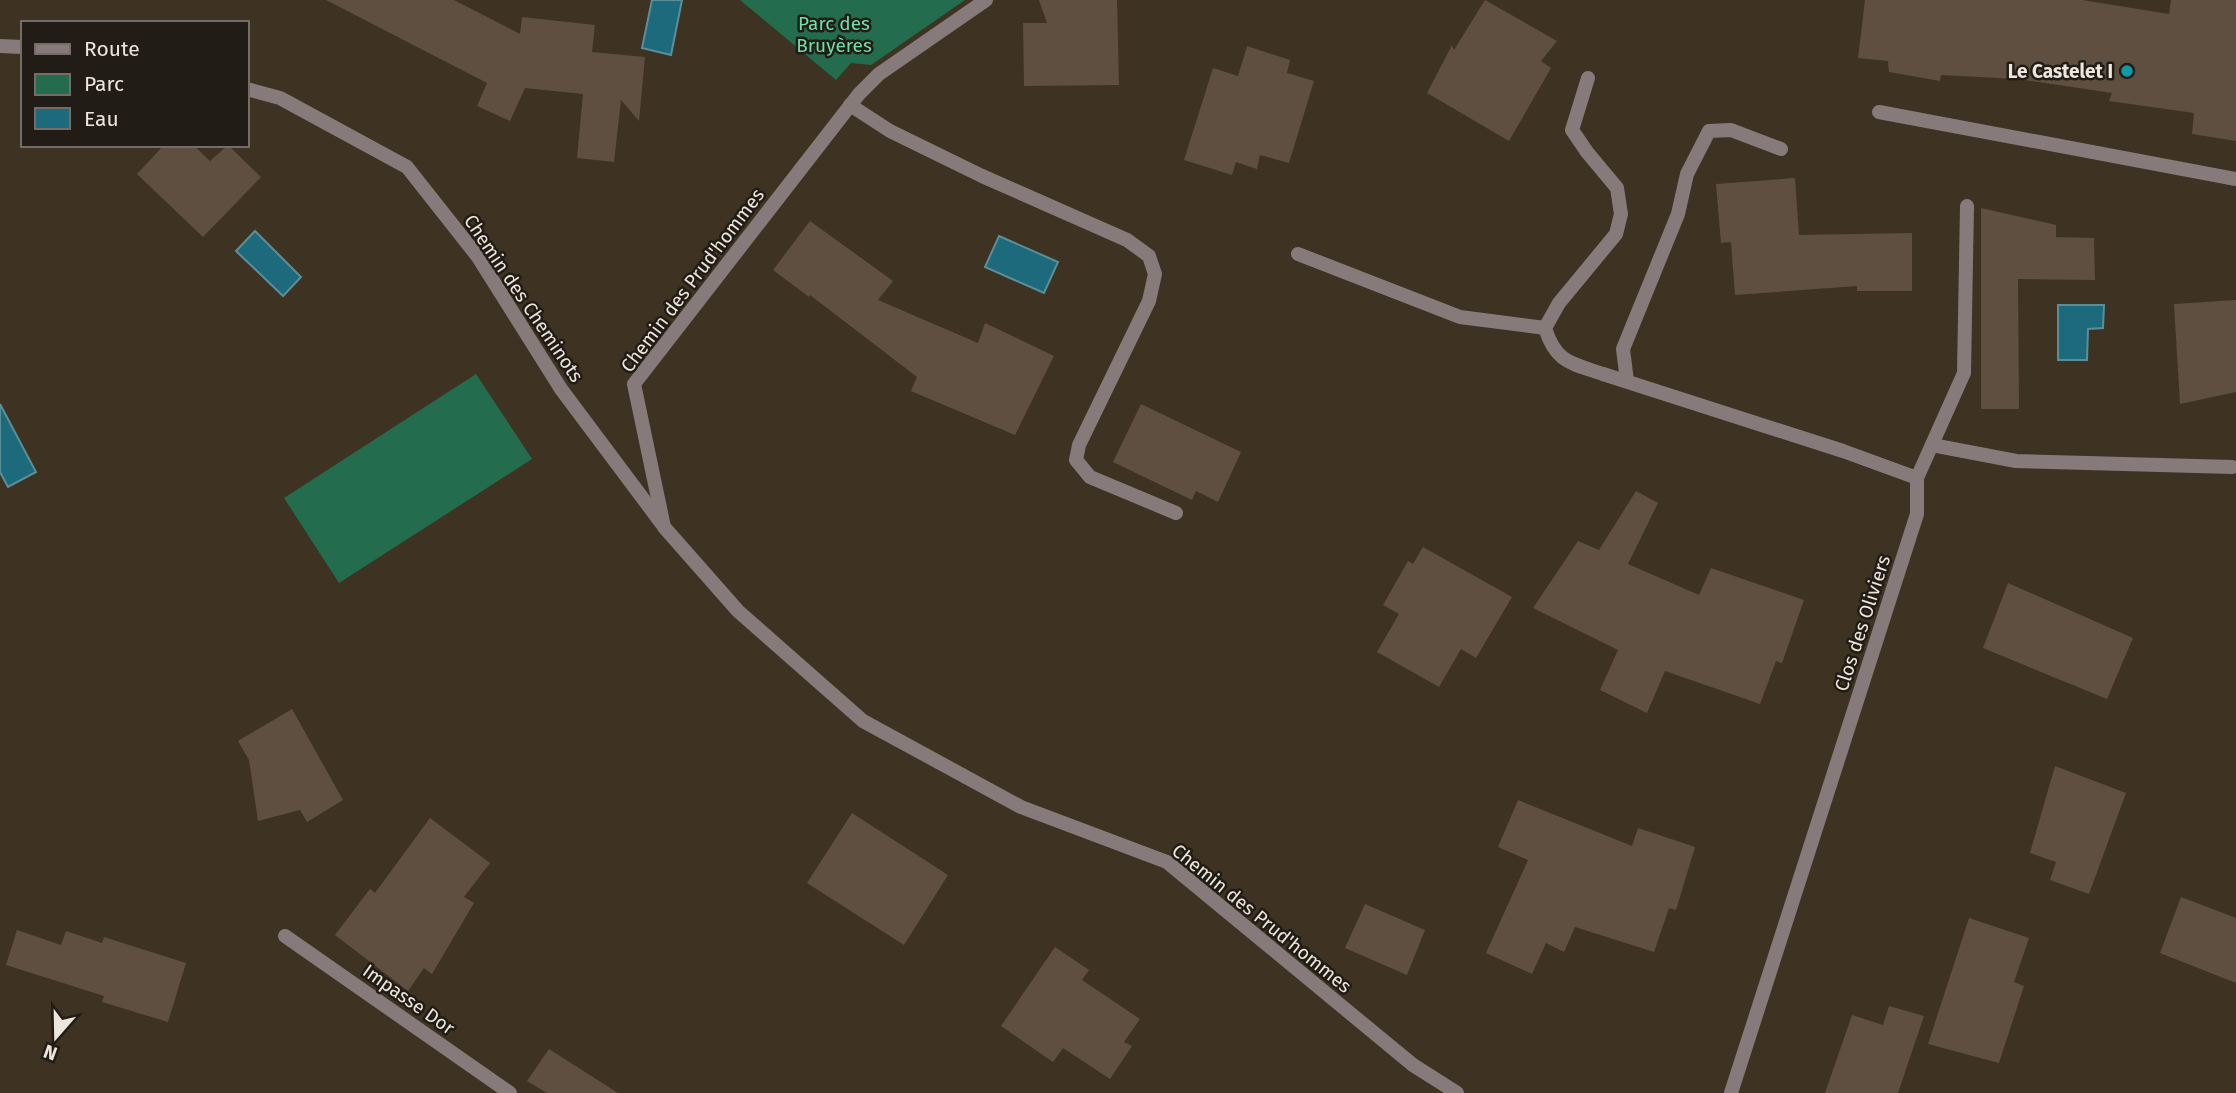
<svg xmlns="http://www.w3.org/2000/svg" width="2236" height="1093" viewBox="0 0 2236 1093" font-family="'Fira Sans',sans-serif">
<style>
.green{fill:#236c4d}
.water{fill:#1c6a7b;stroke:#5b8f98;stroke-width:2}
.building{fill:#5e4f40}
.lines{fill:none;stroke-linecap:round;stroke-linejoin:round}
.service{stroke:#867b7a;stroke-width:14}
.minor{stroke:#867b7a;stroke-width:14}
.culture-dot{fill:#0f9aa8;stroke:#211c15;stroke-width:2.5}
.labels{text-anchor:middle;stroke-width:5;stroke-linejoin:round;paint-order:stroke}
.park-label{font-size:19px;fill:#70deab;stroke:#211c15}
.poi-label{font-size:19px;font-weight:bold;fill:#eee6dd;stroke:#211c15;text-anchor:end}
.street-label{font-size:19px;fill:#eee6dd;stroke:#211c15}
</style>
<rect width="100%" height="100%" fill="#3e3323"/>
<g class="green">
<path d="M740 0H965L871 65 851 63 836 80Z"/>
<path d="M476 374 532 459 339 583 284 498Z"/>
</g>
<g class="water">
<path d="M652 0H682L671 55 642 48Z"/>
<path d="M255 231 301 277 283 296 236 251Z"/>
<path d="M999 236 1058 262 1044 293 985 267Z"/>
<path d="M2058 305H2104L2103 328 2088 329 2087 360H2058Z"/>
<path d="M0 404 36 472 8 487 0 472Z"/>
</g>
<g class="building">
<path d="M326 0H454L520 34 522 17 595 25 592 52 645 57 639 121 621 100 614 162 577 158 583 94 525 88 510 121 477 106 487 83Z"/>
<path d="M1039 0H1117L1119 85 1024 86 1023 23H1047Z"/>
<path d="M1485 0 1557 41 1541 61 1551 68 1509 141 1427 93 1452 45 1454 50Z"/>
<path d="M1865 0H2082L2169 14 2171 0H2236V141L2192 134 2194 113 2109 101 2112 93 2018 79 1941 75 1940 81 1889 72 1888 61 1858 58Z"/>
<path d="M1247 46 1290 60 1287 73 1314 81 1289 163 1260 155 1257 169 1236 162 1232 175 1184 160 1213 68 1238 76Z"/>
<path d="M164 145H193L210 161 228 145 261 177 203 237 137 174Z"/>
<path d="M1795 178 1799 235 1912 233V291H1857V286L1735 295 1731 242 1721 243 1716 184Z"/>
<path d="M1981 208 2056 225V237L2094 238 2095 280 2018 279 2019 409H1981Z"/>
<path d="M810 221 893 281 878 300 978 343 985 323 1054 356 1015 435 911 391 917 377 810 295 809 297 773 270Z"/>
<path d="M2236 300V392L2180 404 2174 304Z"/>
<path d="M1141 404 1241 452 1218 502 1196 491 1192 500 1113 462Z"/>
<path d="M1636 491 1658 503 1628 564 1699 595 1711 568 1804 600 1782 663 1776 661 1760 704 1665 671 1647 713 1600 690 1618 650 1533 608 1578 541 1599 550Z"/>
<path d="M1423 547 1512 597 1476 658 1461 649 1439 687 1377 652 1399 614 1383 605 1408 561 1413 564Z"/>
<path d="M2008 583 2133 638 2107 699 1983 648Z"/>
<path d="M292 709 343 800 307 822 300 810 258 821 249 760 238 741Z"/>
<path d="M2055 766 2126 793 2089 894 2050 880 2056 862 2030 853Z"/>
<path d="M1518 800 1632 846 1638 828 1695 847 1676 910 1669 908 1654 952 1575 927 1564 952 1546 943 1532 974 1486 953 1528 860 1498 847Z"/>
<path d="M852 813 948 875 904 945 807 883Z"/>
<path d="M430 818 490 863 464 897 474 903 432 974 424 968 408 991 335 935 370 889 375 893Z"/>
<path d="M2181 897 2236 918V983L2160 953Z"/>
<path d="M1365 904 1425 930 1407 975 1345 948Z"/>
<path d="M1969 918 2029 938 2014 982 2024 986 1999 1063 1928 1044Z"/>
<path d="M17 930 61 945 66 931 102 943 104 937 186 963 168 1022 102 1002 104 996 6 965Z"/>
<path d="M1055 947 1089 970 1082 980 1140 1019 1124 1042 1132 1046 1110 1079 1063 1048 1053 1062 1001 1026Z"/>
<path d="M1889 1006 1924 1016 1898 1093H1825L1852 1015 1883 1025Z"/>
<path d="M549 1049 618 1093H547L527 1081Z"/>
</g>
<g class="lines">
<g class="service">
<path d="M1588 78 1572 130 1587 152 1617 188 1621 214 1616 234 1559 303 1545 328C1556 363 1571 363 1603 374"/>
<path d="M850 105 890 131 982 176 1127 240 1149 256 1155 274 1149 301 1079 445 1076 460 1090 477 1176 513"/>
<path d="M1879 112 2236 179"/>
<path d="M1298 254 1460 317 1545 328"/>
<path d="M1627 381 1623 349 1678 214 1687 174 1709 131 1731 130 1781 149"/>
<path d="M1932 445 2016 461 2232 467"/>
<path d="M1917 478 1964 373 1967 206"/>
</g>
<g class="minor">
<path d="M986 0 879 74 859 94 634 384 664 527 738 611 863 721 1021 807 1167 862 1413 1065 1457 1093"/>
<path d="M0 46 23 47"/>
<path d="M247 89 280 98 407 167 478 257 561 389 662 524"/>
<path d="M1603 374 1843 451 1917 478V514L1731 1093"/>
<path d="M285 936 510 1093"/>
</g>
</g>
<circle class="culture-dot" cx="2127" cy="71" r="7"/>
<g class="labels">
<g class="park-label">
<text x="834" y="30">Parc des<tspan x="834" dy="22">Bruyères</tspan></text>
</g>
<g class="poi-label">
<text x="2113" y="78">Le Castelet I</text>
</g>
<g class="street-label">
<text transform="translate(692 280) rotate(-53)" y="7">Chemin des Prud'hommes</text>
<text transform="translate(524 298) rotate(56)" y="7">Chemin des Cheminots</text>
<text transform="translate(1862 623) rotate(-72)" y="7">Clos des Oliviers</text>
<text transform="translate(1262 918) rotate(39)" y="7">Chemin des Prud'hommes</text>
<text transform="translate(409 999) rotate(35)" y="7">Impasse Dor</text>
</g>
</g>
<rect x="21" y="21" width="228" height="126" fill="#211c15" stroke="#736d65" stroke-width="2"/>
<rect x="35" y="44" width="35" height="10" fill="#867b7a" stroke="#736d65" stroke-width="2"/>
<text x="84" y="56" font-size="21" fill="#eee6dd">Route</text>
<rect x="35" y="74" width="35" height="21" fill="#236c4d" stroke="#736d65" stroke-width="2"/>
<text x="84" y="91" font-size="21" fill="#eee6dd">Parc</text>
<rect x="35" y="108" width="35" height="21" fill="#1c6a7b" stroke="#736d65" stroke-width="2"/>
<text x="84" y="126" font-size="21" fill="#eee6dd">Eau</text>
<g transform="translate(56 1037) rotate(200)" stroke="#211c15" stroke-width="5" paint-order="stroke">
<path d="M0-5L12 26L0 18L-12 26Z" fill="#eee6dd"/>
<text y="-10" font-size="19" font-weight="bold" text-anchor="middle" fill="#eee6dd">N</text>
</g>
</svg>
